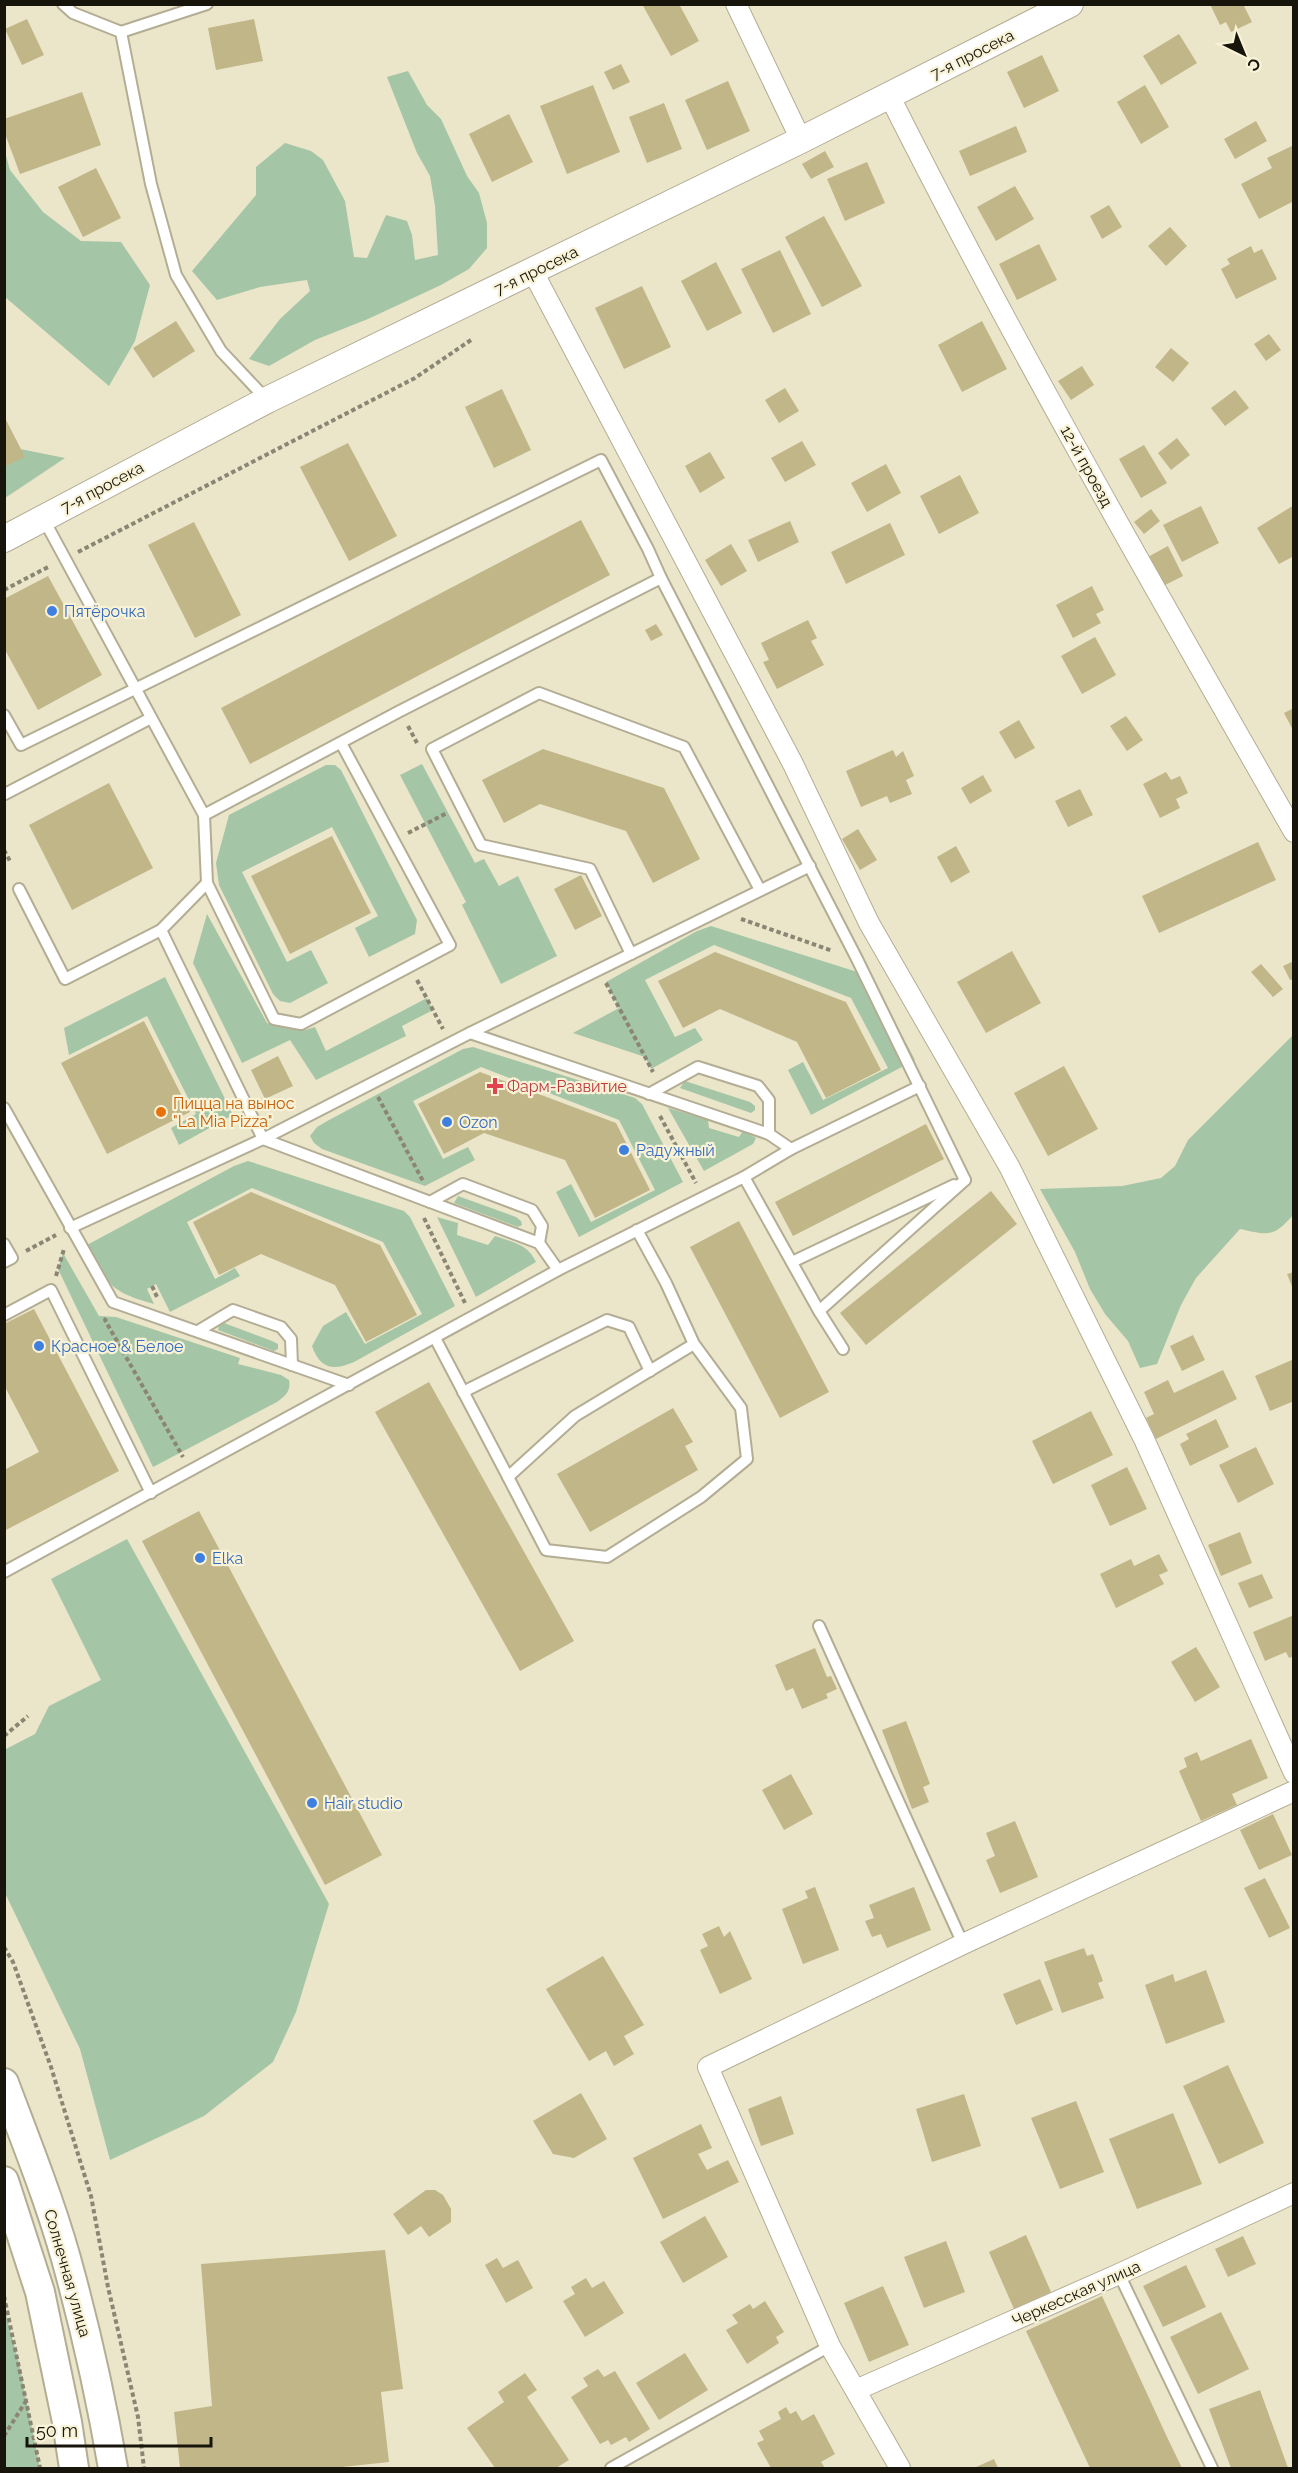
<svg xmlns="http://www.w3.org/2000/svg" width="1298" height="2473" viewBox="0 0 1298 2473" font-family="Raleway,sans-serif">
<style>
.green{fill:#a5c6a6}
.building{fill:#c1b688}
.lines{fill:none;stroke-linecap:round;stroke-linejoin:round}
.service-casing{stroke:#b3ad94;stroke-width:14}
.minor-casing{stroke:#b3ad94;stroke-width:22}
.tertiary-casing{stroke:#b3ad94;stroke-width:28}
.secondary-casing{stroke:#b3ad94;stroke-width:32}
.path{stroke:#8b8674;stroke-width:4;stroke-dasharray:4.5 3;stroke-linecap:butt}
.service{stroke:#fff;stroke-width:10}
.minor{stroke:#fff;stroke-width:20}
.tertiary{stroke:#fff;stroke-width:26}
.secondary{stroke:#fff;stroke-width:28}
.shop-dot{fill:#3f7fe0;stroke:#f8f2d7;stroke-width:2}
.health-dot{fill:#e0444e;stroke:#f8f2d7;stroke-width:2}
.food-dot{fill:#e8710a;stroke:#f8f2d7;stroke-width:2}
.labels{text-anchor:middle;stroke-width:4.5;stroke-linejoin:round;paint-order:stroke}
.street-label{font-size:16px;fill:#16140b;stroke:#f8f2d7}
.shop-label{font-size:16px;fill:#366cbe;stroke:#f8f2d7;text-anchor:start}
.health-label{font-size:16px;fill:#be3a42;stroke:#f8f2d7;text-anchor:start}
.food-label{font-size:16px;fill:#c56008;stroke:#f8f2d7;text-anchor:start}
</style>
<rect width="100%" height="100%" fill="#ebe5ca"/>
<g class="green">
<path d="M408 71 427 105 441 119 467 176 479 193 487 223V248L469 269 441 285 368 319 315 340 269 366 249 359 280 319 310 291 307 280 260 287 217 300 192 271 256 195V167L285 143 311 151 323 160 345 201 354 257 367 258 386 215 407 221 412 235 415 260 438 255 435 206 430 176 417 153 387 77Z"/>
<path d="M5 152 10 170 43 212 81 241 121 242 150 285 135 341 109 386 5 297Z"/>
<path d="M5 446 65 458 5 498Z"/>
<path d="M422 764 475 863 484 859 499 886 518 876 557 956 501 984 462 905 466 902 400 775Z"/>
<path d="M326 765H335L341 770 417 920 415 934 369 957 355 928 378 916 332 827 242 872 287 962 311 950 328 983 290 1003 280 1001 273 994 219 885 216 863 229 815Z"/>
<path d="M207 914 267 1023 305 1030 315 1027 326 1051 427 998 433 1010 402 1026 406 1036 316 1080 290 1040 242 1063 193 963Z"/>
<path d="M711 926 867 975 874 982 915 1060 811 1115 788 1070 803 1062 823 1100 888 1068 851 998 714 945 645 980 675 1037 695 1028 703 1040 651 1069 645 1057 573 1033 619 1008 606 982 697 931Z"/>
<path d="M165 977 233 1115 179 1145 171 1128 196 1114 147 1016 69 1055 64 1028Z"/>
<path d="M1293 1035V1215C1273 1238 1268 1235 1240 1229L1196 1278 1181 1305 1157 1364 1140 1368 1128 1341 1105 1314 1090 1289 1075 1252 1040 1189 1122 1186 1161 1178 1175 1166 1188 1140Z"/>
<path d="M473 1047 635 1098 642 1104 683 1182 579 1237 556 1192 571 1184 591 1222 655 1190 619 1120 481 1067 413 1101 443 1159 468 1147 475 1160 425 1186 322 1149 314 1143 310 1136 317 1127 329 1120 463 1049Z"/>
<path d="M685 1081 750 1102 755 1106V1110L751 1113 680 1088Z"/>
<path d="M668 1108 708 1120 709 1128 739 1137 743 1131 756 1138 753 1144 704 1171Z"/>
<path d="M248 1161 404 1211 410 1217 455 1306 354 1362C333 1371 320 1369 312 1346L323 1326 346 1312 365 1344 422 1314 383 1242 252 1188 187 1222 215 1279 235 1268 240 1276 170 1312 156 1284 147 1289 154 1304C108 1291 109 1285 87 1245L234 1166Z"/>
<path d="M458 1196 516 1217 521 1221 522 1225 518 1227 454 1203Z"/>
<path d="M437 1217 458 1223 457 1235 488 1245 495 1236C512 1242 528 1244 536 1262L476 1297Z"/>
<path d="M63 1253 99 1316 116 1317 240 1358 238 1364 281 1375 289 1380C291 1391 286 1395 277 1402L153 1467 58 1269Z"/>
<path d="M224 1323 272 1341 278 1344V1349L274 1351 218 1330 219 1326Z"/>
<path d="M127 1539 329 1904 296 2012 273 2062 204 2116 110 2160 80 2049 5 1893 4 1750 35 1734 49 1706 101 1680 51 1579Z"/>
<path d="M5 2311 19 2363 40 2468H5Z"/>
</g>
<g class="building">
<path d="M642 4H679L699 41 671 56Z"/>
<path d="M1210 4H1243L1252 22 1231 32 1226 22 1220 25Z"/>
<path d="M27 19 44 55 22 65 5 29Z"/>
<path d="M254 19 263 61 216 70 208 28Z"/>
<path d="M1179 34 1197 63 1161 85 1143 56Z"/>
<path d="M1042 55 1059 91 1024 108 1007 72Z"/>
<path d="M621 64 630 82 613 90 604 72Z"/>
<path d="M728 81 750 131 707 150 685 100Z"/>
<path d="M593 85 620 152 567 174 540 106Z"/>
<path d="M1145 85 1169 127 1141 144 1117 102Z"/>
<path d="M82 92 101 145 20 174 4 131V119Z"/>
<path d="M664 103 682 149 647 163 629 117Z"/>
<path d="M509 114 533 162 492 182 469 134Z"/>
<path d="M1256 121 1267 141 1235 159 1224 139Z"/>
<path d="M1016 126 1027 152 970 176 959 151Z"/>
<path d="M1294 145V201L1259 219 1241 184 1272 168 1267 158Z"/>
<path d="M825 151 834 167 811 179 802 164Z"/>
<path d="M867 162 885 203 845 221 827 179Z"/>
<path d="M96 168 121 218 83 237 58 187Z"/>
<path d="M1015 186 1034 219 996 241 977 207Z"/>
<path d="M1109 205 1122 227 1102 239 1090 216Z"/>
<path d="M824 216 862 286 822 307 785 237Z"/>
<path d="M1170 227 1187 246 1166 266 1148 246Z"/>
<path d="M1039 244 1057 280 1017 300 999 264Z"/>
<path d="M1251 246 1254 253 1262 249 1277 279 1236 299 1221 269 1230 264 1227 259Z"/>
<path d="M780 250 811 314 773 333 741 269Z"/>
<path d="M716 262 742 313 707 331 681 281Z"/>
<path d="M642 286 671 347 624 369 595 308Z"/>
<path d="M176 321 195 351 153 378 133 348Z"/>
<path d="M982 321 1007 369 962 392 938 345Z"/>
<path d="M1269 334 1281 350 1266 361 1254 344Z"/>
<path d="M1171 348 1189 363 1173 382 1155 367Z"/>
<path d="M1082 366 1094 385 1071 400 1058 381Z"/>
<path d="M785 388 799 411 779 423 765 400Z"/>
<path d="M502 389 531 450 494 468 465 407Z"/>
<path d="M1235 390 1249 408 1225 426 1211 408Z"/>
<path d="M4 416 25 457 4 467Z"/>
<path d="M1177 438 1190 455 1171 470 1158 453Z"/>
<path d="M802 441 816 465 785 482 771 458Z"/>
<path d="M348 443 397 536 349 561 300 467Z"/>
<path d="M1144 445 1167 483 1141 498 1119 459Z"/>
<path d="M710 452 725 478 700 493 685 466Z"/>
<path d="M886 464 901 493 867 512 851 483Z"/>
<path d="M960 475 979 513 939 534 920 496Z"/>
<path d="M1294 505V556L1279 564 1257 528Z"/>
<path d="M1201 506 1219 543 1182 562 1163 525Z"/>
<path d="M1151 509 1160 521 1144 534 1134 522Z"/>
<path d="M581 520 610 575 250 764 221 708Z"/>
<path d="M790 521 799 542 758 562 748 540Z"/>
<path d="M194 522 241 615 195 638 148 545Z"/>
<path d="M890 523 905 555 846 584 831 552Z"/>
<path d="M731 544 747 571 721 586 705 560Z"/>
<path d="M1168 546 1183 576 1161 587 1146 558Z"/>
<path d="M48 576 102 675 38 710 4 648V599Z"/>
<path d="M1092 586 1104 610 1096 614 1101 623 1073 638 1056 605Z"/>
<path d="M808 620 817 638 811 641 824 665 777 689 763 662 769 660 761 643Z"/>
<path d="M656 624 663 635 651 641 645 630Z"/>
<path d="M1095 637 1116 675 1082 694 1061 656Z"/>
<path d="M1294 708V732L1284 713Z"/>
<path d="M1126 716 1143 740 1127 751 1110 726Z"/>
<path d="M1019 720 1035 748 1015 759 999 732Z"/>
<path d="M543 749 664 788 700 859 653 883 626 831 540 804 504 823 482 780Z"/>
<path d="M893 750 896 757 903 751 914 776 906 780 912 794 890 803 887 796 861 807 846 771Z"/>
<path d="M1166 772 1171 780 1180 776 1188 793 1176 799 1180 808 1160 818 1143 784Z"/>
<path d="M983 775 992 791 970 804 961 788Z"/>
<path d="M109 783 153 868 72 910 29 825Z"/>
<path d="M1080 789 1093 815 1068 827 1055 801Z"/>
<path d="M858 829 877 860 860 870 842 839Z"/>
<path d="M332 836 371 913 290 954 251 876Z"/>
<path d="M1258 842 1276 880 1159 933 1142 896Z"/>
<path d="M956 846 970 872 951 883 937 857Z"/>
<path d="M581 875 602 916 575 930 554 889Z"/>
<path d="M1012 951 1041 1003 986 1033 957 982Z"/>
<path d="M715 952 846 1002 881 1070 826 1098 797 1042 720 1009 683 1028 658 981Z"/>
<path d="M1294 961V979L1290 980 1283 966Z"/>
<path d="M1261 964 1283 989 1273 997 1251 972Z"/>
<path d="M144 1021 190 1112 107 1154 61 1063Z"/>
<path d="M278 1056 293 1086 265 1099 251 1070Z"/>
<path d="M1064 1066 1098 1129 1048 1156 1014 1093Z"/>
<path d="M480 1072 616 1123 650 1190 595 1218 565 1160 484 1133 444 1154 418 1104Z"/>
<path d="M926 1124 944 1159 793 1236 775 1202Z"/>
<path d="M991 1191 1017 1224 866 1345 840 1313Z"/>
<path d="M251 1192 380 1245 417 1315 366 1342 335 1285 261 1254 219 1275 193 1222Z"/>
<path d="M739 1221 829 1392 780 1418 690 1247Z"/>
<path d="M1294 1272V1289H1293L1287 1274Z"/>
<path d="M34 1309 119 1471 4 1531V1470L39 1452 4 1385V1324Z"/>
<path d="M1193 1335 1205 1360 1182 1371 1170 1346Z"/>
<path d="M1294 1359V1401L1270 1411 1255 1376Z"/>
<path d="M1223 1370 1237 1399 1156 1439 1146 1418 1154 1414 1144 1392 1168 1380 1174 1393Z"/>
<path d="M429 1382 574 1641 520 1671 375 1412Z"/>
<path d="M673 1408 693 1442 685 1446 698 1470 590 1532 557 1474Z"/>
<path d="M1091 1411 1113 1455 1053 1484 1032 1441Z"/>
<path d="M1216 1419 1229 1447 1190 1466 1180 1444 1189 1439 1186 1434Z"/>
<path d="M1256 1447 1274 1484 1238 1503 1219 1465Z"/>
<path d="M1127 1467 1147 1509 1110 1526 1091 1485Z"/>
<path d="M199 1511 382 1855 325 1885 142 1541Z"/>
<path d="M1240 1532 1252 1563 1221 1576 1208 1545Z"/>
<path d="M1159 1554 1168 1571 1159 1575 1164 1584 1116 1608 1100 1574 1131 1559 1134 1566Z"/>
<path d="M1262 1574 1273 1598 1249 1608 1238 1583Z"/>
<path d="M1294 1615V1656L1289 1658 1286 1652 1265 1661 1253 1632Z"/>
<path d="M1196 1647 1220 1687 1195 1702 1171 1662Z"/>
<path d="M815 1648 827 1677 831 1676 837 1689 826 1694 828 1698 802 1709 793 1688 786 1691 775 1665Z"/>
<path d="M906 1721 930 1784 923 1787 929 1802 912 1809 882 1730Z"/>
<path d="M1251 1739 1268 1778 1232 1794 1237 1805 1201 1821 1179 1771 1187 1767 1184 1758 1197 1752 1201 1761Z"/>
<path d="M791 1774 813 1814 784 1830 762 1790Z"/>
<path d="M1273 1814 1292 1855 1259 1870 1240 1830Z"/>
<path d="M1015 1821 1038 1877 1000 1893 986 1860 995 1856 986 1833Z"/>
<path d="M1265 1878 1290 1928 1269 1938 1244 1888Z"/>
<path d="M815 1887 839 1950 803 1964 782 1909 808 1898 805 1891Z"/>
<path d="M914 1887 931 1930 887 1948 881 1934 872 1937 865 1921 874 1918 869 1905Z"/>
<path d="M719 1926 724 1937 730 1931 752 1979 720 1994 700 1950 708 1946 702 1934Z"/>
<path d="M1084 1948 1087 1956 1093 1954 1103 1981 1098 1983 1104 1998 1062 2013 1044 1962Z"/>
<path d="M603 1956 644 2025 624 2036 634 2054 614 2066 606 2051 589 2061 546 1989Z"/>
<path d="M1206 1970 1225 2022 1166 2044 1145 1985 1173 1974 1175 1982Z"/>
<path d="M1040 1979 1053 2010 1016 2025 1003 1994Z"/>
<path d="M1228 2065 1264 2143 1219 2164 1183 2086Z"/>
<path d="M581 2093 607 2139 574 2158 553 2154 533 2121Z"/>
<path d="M964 2094 981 2146 932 2162 916 2109Z"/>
<path d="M781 2096 794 2134 761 2146 748 2109Z"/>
<path d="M1076 2101 1104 2172 1060 2189 1031 2118Z"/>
<path d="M1173 2113 1202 2184 1137 2209 1109 2139Z"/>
<path d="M701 2124 712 2148 698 2154 707 2170 728 2160 739 2182 663 2219 633 2158Z"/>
<path d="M426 2190H435L443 2195 451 2209V2222L429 2237 421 2226 408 2235 393 2214Z"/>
<path d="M705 2216 728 2257 683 2283 660 2242Z"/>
<path d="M1026 2235 1051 2292 1014 2309 989 2252Z"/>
<path d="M1243 2236 1256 2264 1228 2277 1215 2249Z"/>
<path d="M946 2241 965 2292 924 2308 904 2257Z"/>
<path d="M385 2250 403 2389 381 2392 389 2462 333 2468H180L174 2412 212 2406 201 2264Z"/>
<path d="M497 2258 503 2268 518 2260 533 2288 506 2303 485 2265Z"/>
<path d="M1186 2265 1206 2307 1163 2327 1143 2286Z"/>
<path d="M586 2278 592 2288 604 2281 624 2313 585 2337 563 2301 575 2294 571 2287Z"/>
<path d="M883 2286 909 2345 869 2362 844 2303Z"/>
<path d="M1102 2296 1167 2437 1182 2468H1090L1026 2331Z"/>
<path d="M765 2301 784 2332 776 2337 779 2343 747 2364 726 2330 738 2323 732 2315 750 2304 753 2309Z"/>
<path d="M1221 2312 1249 2369 1198 2394 1170 2337Z"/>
<path d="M685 2353 708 2390 659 2420 636 2383Z"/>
<path d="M598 2369 604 2377 615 2371 650 2429 629 2442 626 2437 611 2445 608 2440 600 2444 571 2397 588 2386 583 2378Z"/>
<path d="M525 2373 537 2390 527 2397 569 2460 556 2468H495L467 2428 504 2402 498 2392Z"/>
<path d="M1260 2390 1288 2468H1231L1209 2409Z"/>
<path d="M786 2407 790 2414 796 2411 802 2421 814 2414 835 2454 821 2462 825 2468H771L757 2443 764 2440 759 2431 781 2419 778 2412Z"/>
<path d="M994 2459 998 2468H974Z"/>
</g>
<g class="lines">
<g class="service-casing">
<g id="service">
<path d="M63 4 73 13 121 32 151 184 176 275 221 351 267 400"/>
<path d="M121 32 207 4"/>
<path d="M43 518 204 815 207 883 161 930 263 1139 539 1243 558 1270"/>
<path d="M4 715 21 745 601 460 648 549 661 578"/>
<path d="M5 794 151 718"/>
<path d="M204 815 400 711 661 578 857 959 965 1180"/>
<path d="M207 883 274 1019 301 1024 450 945 341 743"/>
<path d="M19 889 65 979 161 930"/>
<path d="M631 954 590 869 481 845 432 749 539 693 684 747 760 890"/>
<path d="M470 1033 769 1134 791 1149"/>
<path d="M649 1094 698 1067 758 1086 769 1100V1134"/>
<path d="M4 1108 113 1302 349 1385"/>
<path d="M744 1177 819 1311 843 1349"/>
<path d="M430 1202 463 1184 532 1210 542 1226 539 1243"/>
<path d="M70 1228 263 1139 470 1033 810 866"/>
<path d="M637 1230 666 1283 694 1344 741 1408 747 1459 701 1497 607 1557 546 1550 508 1477 575 1416 694 1344"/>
<path d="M4 1244 12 1258 4 1262"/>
<path d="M792 1262 954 1185"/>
<path d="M819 1311 965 1180"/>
<path d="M4 1315 51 1290 151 1493"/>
<path d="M198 1331 233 1310 281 1327 291 1339 292 1365"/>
<path d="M435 1338 508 1477"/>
<path d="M463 1392 607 1320 629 1327 650 1371"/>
<path d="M4 1572 558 1270 744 1177 791 1149 920 1086"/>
<path d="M819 1626 963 1944"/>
<path d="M1119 2274 1212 2468"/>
<path d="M611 2468 830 2346"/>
</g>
</g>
<g class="minor-casing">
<g id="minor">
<path d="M736 4 801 140"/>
<path d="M889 95C1015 346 1155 589 1294 832"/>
<path d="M533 272 793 764 869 923 1010 1168 1144 1439 1294 1773"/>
<path d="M856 2390 1119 2274 1294 2193"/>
<path d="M900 2468 830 2346 708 2067 963 1944 1294 1791"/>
</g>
</g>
<g class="tertiary-casing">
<path id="tertiary" d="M4 539 267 400 801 140 1070 4"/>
</g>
<g class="secondary-casing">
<g id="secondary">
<path d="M4 2083C28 2147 54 2211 71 2277 88 2340 102 2404 113 2468"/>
<path d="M4 2181 40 2292 67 2422 74 2468"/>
</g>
</g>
<g class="path">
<path d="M78 552 415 378 471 340"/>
<path d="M4 590 50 566"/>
<path d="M408 726 417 743"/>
<path d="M408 833 447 813"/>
<path d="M4 850 11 863"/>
<path d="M741 919 833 951"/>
<path d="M417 980 443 1029"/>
<path d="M606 983 653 1072"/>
<path d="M378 1097 423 1181"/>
<path d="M660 1116 696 1183"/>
<path d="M424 1218 465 1303"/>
<path d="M26 1251 56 1235"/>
<path d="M56 1276 64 1249"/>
<path d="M152 1286 158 1299"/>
<path d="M106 1318 105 1320 183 1457"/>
<path d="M4 1736 28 1716"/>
<path d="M4 1947 13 1962 51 2067 91 2196 108 2287 138 2417 144 2468"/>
<path d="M4 2296 40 2468"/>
<path d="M4 2436 26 2401"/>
</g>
<use href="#service" class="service"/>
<use href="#minor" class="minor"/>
<use href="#tertiary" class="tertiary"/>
<use href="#secondary" class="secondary"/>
</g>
<g class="shop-dot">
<circle cx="52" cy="611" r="6"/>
<circle cx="447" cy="1122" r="6"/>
<circle cx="624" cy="1150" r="6"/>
<circle cx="39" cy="1346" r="6"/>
<circle cx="200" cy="1558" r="6"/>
<circle cx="312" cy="1803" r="6"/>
</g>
<path class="health-dot" d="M492 1077h6v6h6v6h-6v6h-6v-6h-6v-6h6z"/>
<circle class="food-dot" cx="161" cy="1112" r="6"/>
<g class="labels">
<g class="street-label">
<text transform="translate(972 54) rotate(-27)" y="6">7-я просека</text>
<text transform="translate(536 270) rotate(-26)" y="6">7-я просека</text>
<text transform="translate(1087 466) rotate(61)" y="6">12-й проезд</text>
<text transform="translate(102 487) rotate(-28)" y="6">7-я просека</text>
<text transform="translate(68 2273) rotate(74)" y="6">Солнечная улица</text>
<text transform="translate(1076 2293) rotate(-24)" y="6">Черкесская улица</text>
</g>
<g class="shop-label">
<text x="64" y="617">Пятёрочка</text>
<text x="459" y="1128">Ozon</text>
<text x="636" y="1156">Радужный</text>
<text x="51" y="1352">Красное &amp; Белое</text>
<text x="212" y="1564">Elka</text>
<text x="324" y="1809">Hair studio</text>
</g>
<g class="health-label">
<text x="507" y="1092">Фарм-Развитие</text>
</g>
<g class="food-label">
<text x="173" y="1109">Пицца на вынос<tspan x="173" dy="18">"La Mia Pizza"</tspan></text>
</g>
</g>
<rect width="1298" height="2473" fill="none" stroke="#16140b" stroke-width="12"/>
<g transform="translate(1244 54) rotate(137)" stroke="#f8f2d7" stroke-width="4.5" paint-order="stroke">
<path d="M0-4.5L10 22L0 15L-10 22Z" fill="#16140b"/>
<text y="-9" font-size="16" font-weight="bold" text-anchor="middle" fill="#16140b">С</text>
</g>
<path d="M27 2437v9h184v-9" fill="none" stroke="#16140b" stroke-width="3"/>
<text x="36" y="2437" font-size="18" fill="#16140b" stroke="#f8f2d7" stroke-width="4.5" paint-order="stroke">50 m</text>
</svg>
